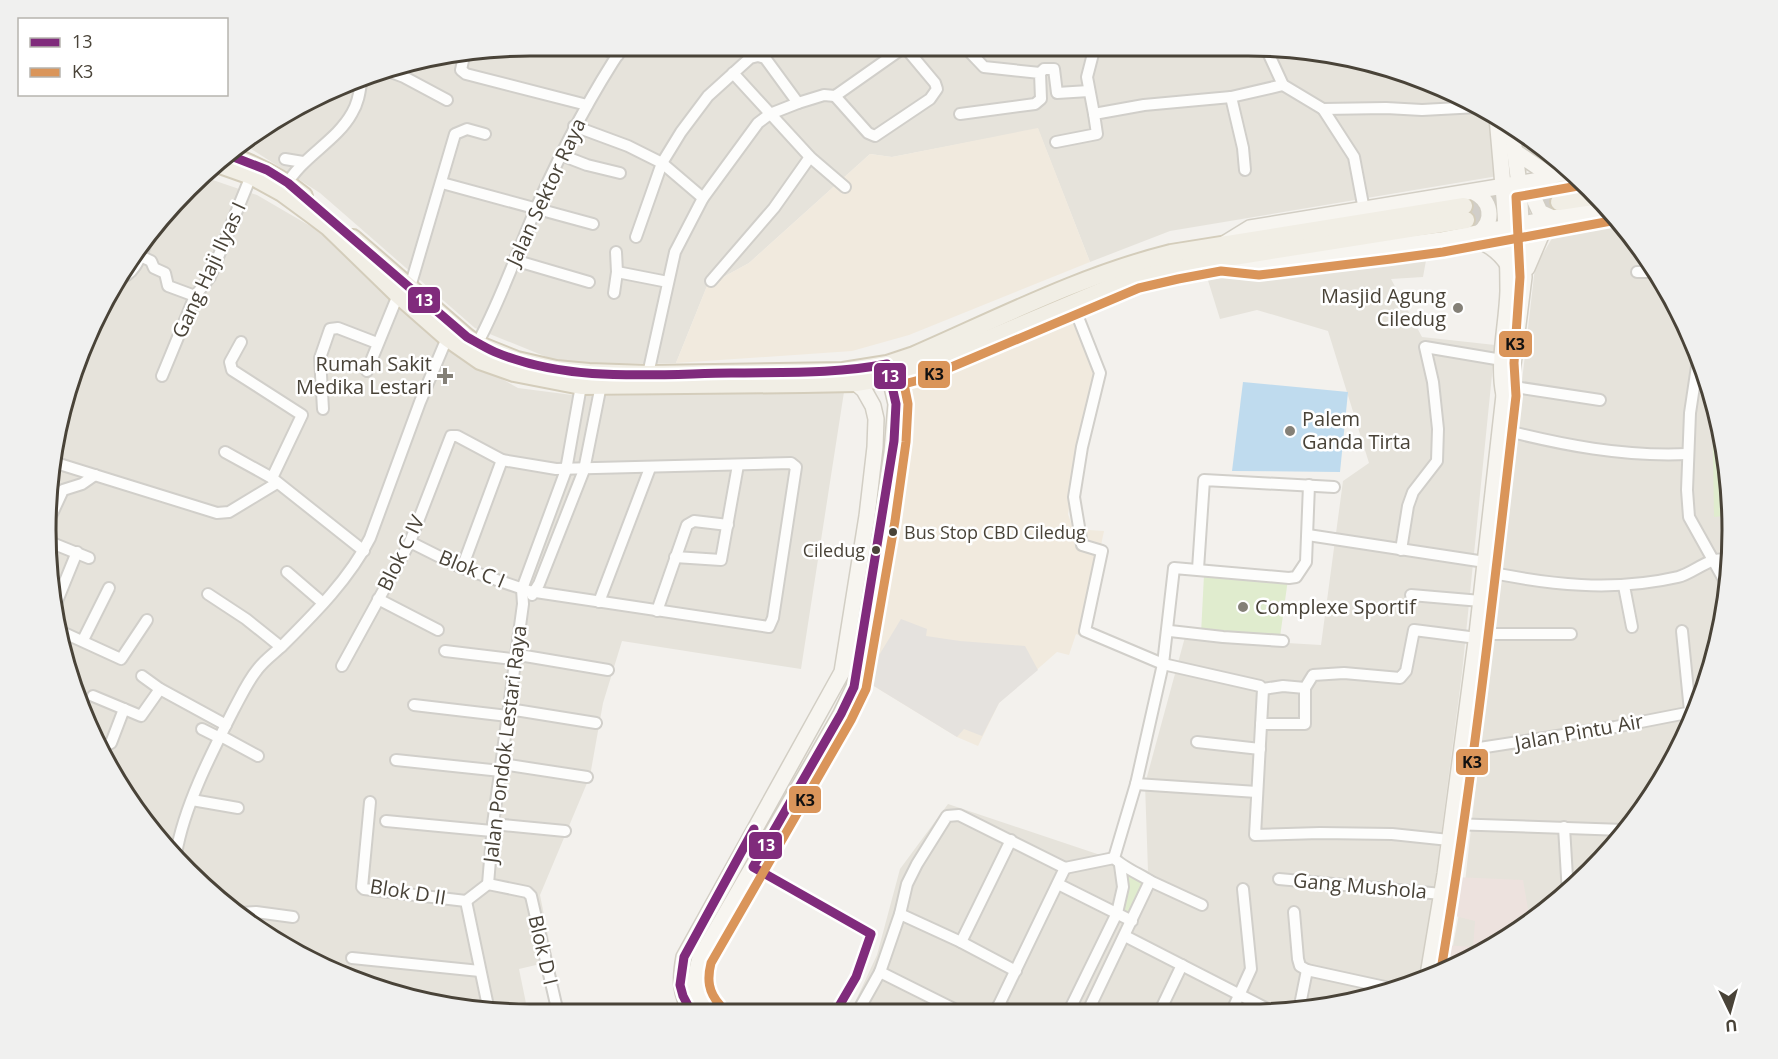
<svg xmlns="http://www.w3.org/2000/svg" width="1778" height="1059" viewBox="0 0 1778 1059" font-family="'Open Sans',sans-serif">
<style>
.residential{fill:#e6e3db}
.commercial{fill:#f1eade}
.medical{fill:#ede2de}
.green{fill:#e0ecce}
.parking{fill:#e5e2de}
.water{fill:#bfdbee}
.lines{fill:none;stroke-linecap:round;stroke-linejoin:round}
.primary-tunnel{stroke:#d1cec9;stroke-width:16;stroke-dasharray:16 8;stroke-linecap:butt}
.street-casing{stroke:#d1cfca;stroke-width:14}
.secondary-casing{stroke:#d2cec4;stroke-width:18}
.primary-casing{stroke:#d4cdbb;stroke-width:20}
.street{stroke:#fdfdfc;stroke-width:10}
.secondary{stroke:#f7f5f0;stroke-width:15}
.primary{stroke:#f1eee5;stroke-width:16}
.bus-1-casing{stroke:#fff;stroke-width:14}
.bus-2-casing{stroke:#fff;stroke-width:14}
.bus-1{stroke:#802b7c;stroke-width:9}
.bus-2{stroke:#da955a;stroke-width:9}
.poi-dot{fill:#848077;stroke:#fff;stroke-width:2}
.bus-dot{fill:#494338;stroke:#fff;stroke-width:2}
.labels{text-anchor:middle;stroke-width:5;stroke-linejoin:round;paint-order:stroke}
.bus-label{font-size:18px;fill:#494338;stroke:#fff;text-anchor:start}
.street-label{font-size:20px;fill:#494338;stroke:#fff}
.poi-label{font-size:20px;fill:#494338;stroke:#fff;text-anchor:end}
.rim{fill:none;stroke:#494338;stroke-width:3}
.line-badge{stroke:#fff;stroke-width:2}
.badge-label{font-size:16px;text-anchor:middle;font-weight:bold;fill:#fff}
.pale-badge-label{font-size:16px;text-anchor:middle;font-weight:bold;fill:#111}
</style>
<rect width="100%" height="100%" fill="#f3f1ed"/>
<g class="residential">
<path d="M530 45 1281 46 1405 71 1518 127 1564 165 1170 231 1090 262 1038 129 892 157 870 154 749 263 707 286 676 363 594 364 559 362 475 328 320 193 248 147 237 144 374 71Z"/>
<path d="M204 177 257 195 317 230 447 349 518 388 580 396 844 392 801 669 622 641 603 703 590 776 540 895 553 961 519 969 528 1013H497L373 988 260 932 145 824 71 685 45 529 71 374 127 260Z"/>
<path d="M1617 219 1652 261 1696 344 1724 435 1733 530 1724 624 1696 715 1651 799 1568 894 1490 949 1449 967 1465 882 1535 267 1554 235Z"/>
<path d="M1429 244 1423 277 1391 279 1422 337 1495 345 1462 673 1427 944 1419 979 1374 997 1281 1013H850L877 955 900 869 948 804 1148 871 1145 784 1185 637 1321 645 1343 481 1369 463 1328 331 1257 310 1220 319 1206 274 1276 268Z"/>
</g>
<g class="commercial">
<path d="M1038 128 1090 262 909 335 852 351 676 363 707 286 749 263 870 154 892 157Z"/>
<path d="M1073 317 1102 389 1083 430 1068 514 1073 529 1104 531 1082 636 1076 634 1069 655 1057 652 999 703 978 746 957 737 864 680 866 643 901 395 904 386 910 381Z"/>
</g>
<path class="medical" d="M1454 877 1523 880 1530 921 1490 949 1440 970 1444 945 1473 947 1475 921 1451 915Z"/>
<g class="green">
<path d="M1712 398 1724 435 1732 515 1714 517Z"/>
<path d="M1204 575 1288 579 1280 637 1201 634Z"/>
<path d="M1122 869 1136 875 1145 889 1132 919 1118 912Z"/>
</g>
<path class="parking" d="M901 619 927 629 926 636 960 641 1025 646 1038 670 999 703 982 736 964 729 957 737 864 680Z"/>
<path class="water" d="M1243 382 1348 392 1340 472 1232 471Z"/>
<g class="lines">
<g class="primary-tunnel">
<path d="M1464 206 1561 189"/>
<path d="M1466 220 1559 202"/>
</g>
<g class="street-casing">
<g id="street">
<path d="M594 45 618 55"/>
<path d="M1265 46 1283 85 1323 109 1386 108 1422 110 1478 107"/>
<path d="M464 56 461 70 466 74 587 105"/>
<path d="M383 69 404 77 447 100"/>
<path d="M733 73 810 157 845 187"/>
<path d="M1040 73 1044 69H1054L1057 93 1089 91"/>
<path d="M835 96 868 133 875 136 930 99 937 89 935 83 904 46"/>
<path d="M1231 97 1243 148 1245 170"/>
<path d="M1323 109 1354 157 1364 210"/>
<path d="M960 114 1035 104 1041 99 1040 73 984 67 964 46"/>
<path d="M1094 114 1087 77 1095 46"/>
<path d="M574 126 628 146 662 163 703 198"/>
<path d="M1056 142 1097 134 1094 114 1144 105 1231 97 1283 85"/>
<path d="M561 155 587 165 620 173"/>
<path d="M285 159 303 162"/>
<path d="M442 183 593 224"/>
<path d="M285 187C302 156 336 142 352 113 359 102 360 89 362 77"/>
<path d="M636 237 662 163 681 132 708 96 750 58 758 56 765 58 798 103"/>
<path d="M140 256 151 261 154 268 165 273 168 286 195 296"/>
<path d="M514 260 589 282"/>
<path d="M617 272 668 282"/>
<path d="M1637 272H1658"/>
<path d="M118 278C135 277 142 252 148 238"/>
<path d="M711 281 774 208 810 157"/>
<path d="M410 287 455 134 467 129 485 134"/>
<path d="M614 293 617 272 616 252"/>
<path d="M1072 302 1100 373 1082 447 1074 497 1082 545 1102 551 1085 631 1163 664 1260 686 1263 689 1283 686 1305 688 1313 675 1344 673 1400 678 1406 671 1414 630 1477 638"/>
<path d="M241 342 230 362 232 370 302 415 272 478"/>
<path d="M477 344C501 300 517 252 537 206 562 150 590 96 624 45"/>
<path d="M1699 353 1690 413 1687 490 1689 517 1727 585"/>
<path d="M367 371 398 295"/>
<path d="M648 374 675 252 703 198 758 123 770 114 798 103 824 95 835 96 906 46"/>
<path d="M162 376 195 296 210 277 253 171"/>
<path d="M1508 386 1600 400"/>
<path d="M323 409 320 358 330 329 338 328 377 343"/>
<path d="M1500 429C1562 445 1624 457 1688 454"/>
<path d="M225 452 272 478 364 551"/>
<path d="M56 463 217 513 229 512 277 483"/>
<path d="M45 529 63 490 82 484 95 475"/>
<path d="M1308 535 1485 562"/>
<path d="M47 541 89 558"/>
<path d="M1401 550 1408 506 1413 492 1437 461 1438 429 1433 382 1425 347 1502 360"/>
<path d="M675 557 721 560 738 465"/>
<path d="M462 568 502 460"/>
<path d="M1198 569 1204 480 1334 487"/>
<path d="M1484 571C1549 585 1613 592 1678 577 1690 574 1700 565 1712 561 1717 559 1724 559 1730 559"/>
<path d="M287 572 323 603"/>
<path d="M1624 586 1632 627"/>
<path d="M208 594 246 619 281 647"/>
<path d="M532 595 539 584 584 470 602 380"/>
<path d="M1411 595 1481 601"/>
<path d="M378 599 438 630"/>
<path d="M57 601 77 552"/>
<path d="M599 602 650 468"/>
<path d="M657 611 687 525 694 521 728 525"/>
<path d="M1170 631 1223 637 1283 641"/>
<path d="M1682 631 1690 711"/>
<path d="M62 632 121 659 147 620"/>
<path d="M1477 634H1571"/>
<path d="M83 640 109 588"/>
<path d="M445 651 512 659 525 656 608 670"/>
<path d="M342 666 410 542 451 436H457L502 460 556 469 791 463 796 467 773 618 769 627 529 591 462 568 410 542"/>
<path d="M142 676 160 689 226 725"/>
<path d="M1263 689 1255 835 1320 833 1392 834 1449 840"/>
<path d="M93 696 141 716 160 689"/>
<path d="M414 705 508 716"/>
<path d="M509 709 596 723"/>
<path d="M1261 724H1305V688"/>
<path d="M202 729 220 738"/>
<path d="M221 736 258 756"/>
<path d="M1197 742 1260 749"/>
<path d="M103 746 111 743 124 709"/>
<path d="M1460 751 1615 727 1697 711"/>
<path d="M396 760 501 771"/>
<path d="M502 764 587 777"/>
<path d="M1136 784 1257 792"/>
<path d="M192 800 238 808"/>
<path d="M370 802 362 887 364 889 466 901"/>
<path d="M386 821 492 831"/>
<path d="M493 824 565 831"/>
<path d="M1451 824 1624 830"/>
<path d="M1564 827 1568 894"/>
<path d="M176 854C184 806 212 752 234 709 241 696 248 681 257 670 264 660 275 653 284 644 315 613 350 578 370 538L420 402 447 338"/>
<path d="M1065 868 1114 858"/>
<path d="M1279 879 1442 894"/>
<path d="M1150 881 1202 905"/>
<path d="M488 884 493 824 523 604 522 589 566 470 582 380"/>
<path d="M488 884 527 892 531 896 558 1013"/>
<path d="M1058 884 1132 921"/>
<path d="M466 901 489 1011"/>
<path d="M466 901 488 884"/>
<path d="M1294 912 1298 959 1300 966 1307 970"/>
<path d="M240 913 256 912 293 917"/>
<path d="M900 914 961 942 1016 971"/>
<path d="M1125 936 1275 1013"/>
<path d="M961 942 1011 840"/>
<path d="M352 958 480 971"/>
<path d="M880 972 962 1013"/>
<path d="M999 1005 1014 1013"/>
<path d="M1299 1010 1307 970 1394 989"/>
<path d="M857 1013 880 972 900 914 907 884 917 864 947 816 959 815 1065 868"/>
<path d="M995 1013 1065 868"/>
<path d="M1068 1013 1117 913 1123 887 1120 865"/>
<path d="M1087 1013 1150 881C1139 874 1121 866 1114 858L1136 784 1163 664 1174 568 1289 578 1296 577 1306 562 1309 485"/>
<path d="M1159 1013 1182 965"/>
<path d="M1231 1013 1251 969 1243 889"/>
</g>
</g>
<g class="secondary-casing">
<g id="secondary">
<path d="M1514 151 1554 178"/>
<path d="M1473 192C1491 200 1495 220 1479 233"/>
<path d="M1467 236C1484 242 1498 249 1508 265"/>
<path d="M1224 244 1250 228 1576 174"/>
<path d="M1233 260 1258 263 1441 240 1553 218 1609 209"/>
<path d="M1527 268 1545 226 1553 218 1540 212 1534 199 1539 185 1547 179"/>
<path d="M1504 395 1511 380 1524 277 1519 184 1511 124"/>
<path d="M1428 975 1445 874 1477 634 1504 395C1497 362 1507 325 1508 291 1508 232 1502 175 1497 117"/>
<path d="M692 1013C680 994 680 979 684 957L842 672 867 516 875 447 876 419 873 406 864 390 856 383"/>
<path d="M711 1013C695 997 693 980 700 958L841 714 854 687 873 579 892 452 896 404 887 365"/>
</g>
</g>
<g class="primary-casing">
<g id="primary">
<path d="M226 154C255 164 280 176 304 196"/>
<path d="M217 164 251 176 282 193 312 215 328 227 398 295 447 338 480 361 514 373 581 386 804 384 856 383 880 379 918 368 1135 277 1176 267 1221 259 1466 220"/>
<path d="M1561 189 1588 185"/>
<path d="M1559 202 1599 196"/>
<path d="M353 238 467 337 477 344 517 360 556 369 589 372 648 374 843 371 887 364 914 355C999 318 1082 275 1171 253L1464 206"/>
</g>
</g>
<use href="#street" class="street"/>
<use href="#secondary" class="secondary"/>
<use href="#primary" class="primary"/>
<g class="bus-1-casing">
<g id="bus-1">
<path d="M226 154 267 170 288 183 467 337C476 342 486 348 495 352 569 383 654 374 731 373 784 372 835 374 887 364L896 404 894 441 854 687 841 714 753 867 871 934 856 977 835 1013"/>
<path d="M692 1013 683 996 680 985 684 957 754 829"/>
</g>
</g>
<g class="bus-2-casing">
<g id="bus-2">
<path d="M1441 970C1473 780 1494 588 1516 396L1514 363 1520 277 1516 197 1578 186"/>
<path d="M720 1005C708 992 707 979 711 963L851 720 866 689 895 521 906 442 908 404 904 384 923 379 1139 288 1178 279 1221 271 1259 275 1391 259 1443 252 1611 221"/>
</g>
</g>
<use href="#bus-1" class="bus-1"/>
<use href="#bus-2" class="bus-2"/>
</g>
<g class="poi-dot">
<circle cx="1458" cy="308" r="6"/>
<path d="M442 367h6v6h6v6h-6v6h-6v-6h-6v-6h6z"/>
<circle cx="1290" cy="431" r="6"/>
<circle cx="1243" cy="607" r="6"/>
</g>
<g class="bus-dot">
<circle cx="893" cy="532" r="5"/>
<circle cx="876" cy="550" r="5"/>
</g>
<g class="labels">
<g class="bus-label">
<text x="904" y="539">Bus Stop CBD Ciledug</text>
<text x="865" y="557" text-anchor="end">Ciledug</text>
</g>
<g class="street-label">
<text transform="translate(546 192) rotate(-65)" y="7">Jalan Sektor Raya</text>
<text transform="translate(209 270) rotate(-65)" y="7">Gang Haji Ilyas I</text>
<text transform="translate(401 553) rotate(-64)" y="7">Blok C IV</text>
<text transform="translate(472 569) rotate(22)" y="7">Blok C I</text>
<text transform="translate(1579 732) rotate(-10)" y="7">Jalan Pintu Air</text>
<text transform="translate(505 744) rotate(-83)" y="7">Jalan Pondok Lestari Raya</text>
<text transform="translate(1360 886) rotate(5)" y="7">Gang Mushola</text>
<text transform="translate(408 892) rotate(9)" y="7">Blok D II</text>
<text transform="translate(543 950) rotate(77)" y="7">Blok D I</text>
</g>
<g class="poi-label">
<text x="1446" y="303">Masjid Agung<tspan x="1446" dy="23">Ciledug</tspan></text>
<text x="432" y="371">Rumah Sakit<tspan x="432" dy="23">Medika Lestari</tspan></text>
<text x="1302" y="426" text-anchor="start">Palem<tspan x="1302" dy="23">Ganda Tirta</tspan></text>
<text x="1255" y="614" text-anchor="start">Complexe Sportif</text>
</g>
</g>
<path d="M0 0H1778V1059H0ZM530 56H1248A474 474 0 0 1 1722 530V530A474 474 0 0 1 1248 1004H530A474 474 0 0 1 56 530V530A474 474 0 0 1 530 56Z" fill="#f0f0ef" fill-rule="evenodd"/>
<path class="rim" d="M530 56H1248A474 474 0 0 1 1722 530V530A474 474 0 0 1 1248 1004H530A474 474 0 0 1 56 530V530A474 474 0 0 1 530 56Z"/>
<g class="line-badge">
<rect x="407" y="286" width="34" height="28" rx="6" fill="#802b7c"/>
<rect x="1498" y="330" width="35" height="28" rx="6" fill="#da955a"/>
<rect x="917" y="360" width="34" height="29" rx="6" fill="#da955a"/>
<rect x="873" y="362" width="34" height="28" rx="6" fill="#802b7c"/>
<rect x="1455" y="748" width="34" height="28" rx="6" fill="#da955a"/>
<rect x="788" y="785" width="34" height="29" rx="6" fill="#da955a"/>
<rect x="748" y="831" width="35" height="29" rx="6" fill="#802b7c"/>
</g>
<g class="badge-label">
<text x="424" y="306">13</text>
<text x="890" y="382">13</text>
<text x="766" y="851">13</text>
</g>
<g class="pale-badge-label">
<text x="1515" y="350">K3</text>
<text x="934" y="380">K3</text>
<text x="1472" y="768">K3</text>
<text x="805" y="806">K3</text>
</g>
<rect x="18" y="18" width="210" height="78" fill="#ffffff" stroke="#b6b4af" stroke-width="1.5"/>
<rect x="30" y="38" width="30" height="9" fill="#802b7c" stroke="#b6b4af" stroke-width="1.5"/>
<text x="72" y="48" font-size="18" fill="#494338">13</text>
<rect x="30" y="68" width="30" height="9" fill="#da955a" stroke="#b6b4af" stroke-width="1.5"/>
<text x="72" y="78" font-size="18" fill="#494338">K3</text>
<g transform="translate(1730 1011) rotate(175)" stroke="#ffffff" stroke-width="4.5" paint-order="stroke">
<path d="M0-4.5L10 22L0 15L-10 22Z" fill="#494338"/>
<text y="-9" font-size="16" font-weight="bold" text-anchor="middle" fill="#494338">U</text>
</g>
</svg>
